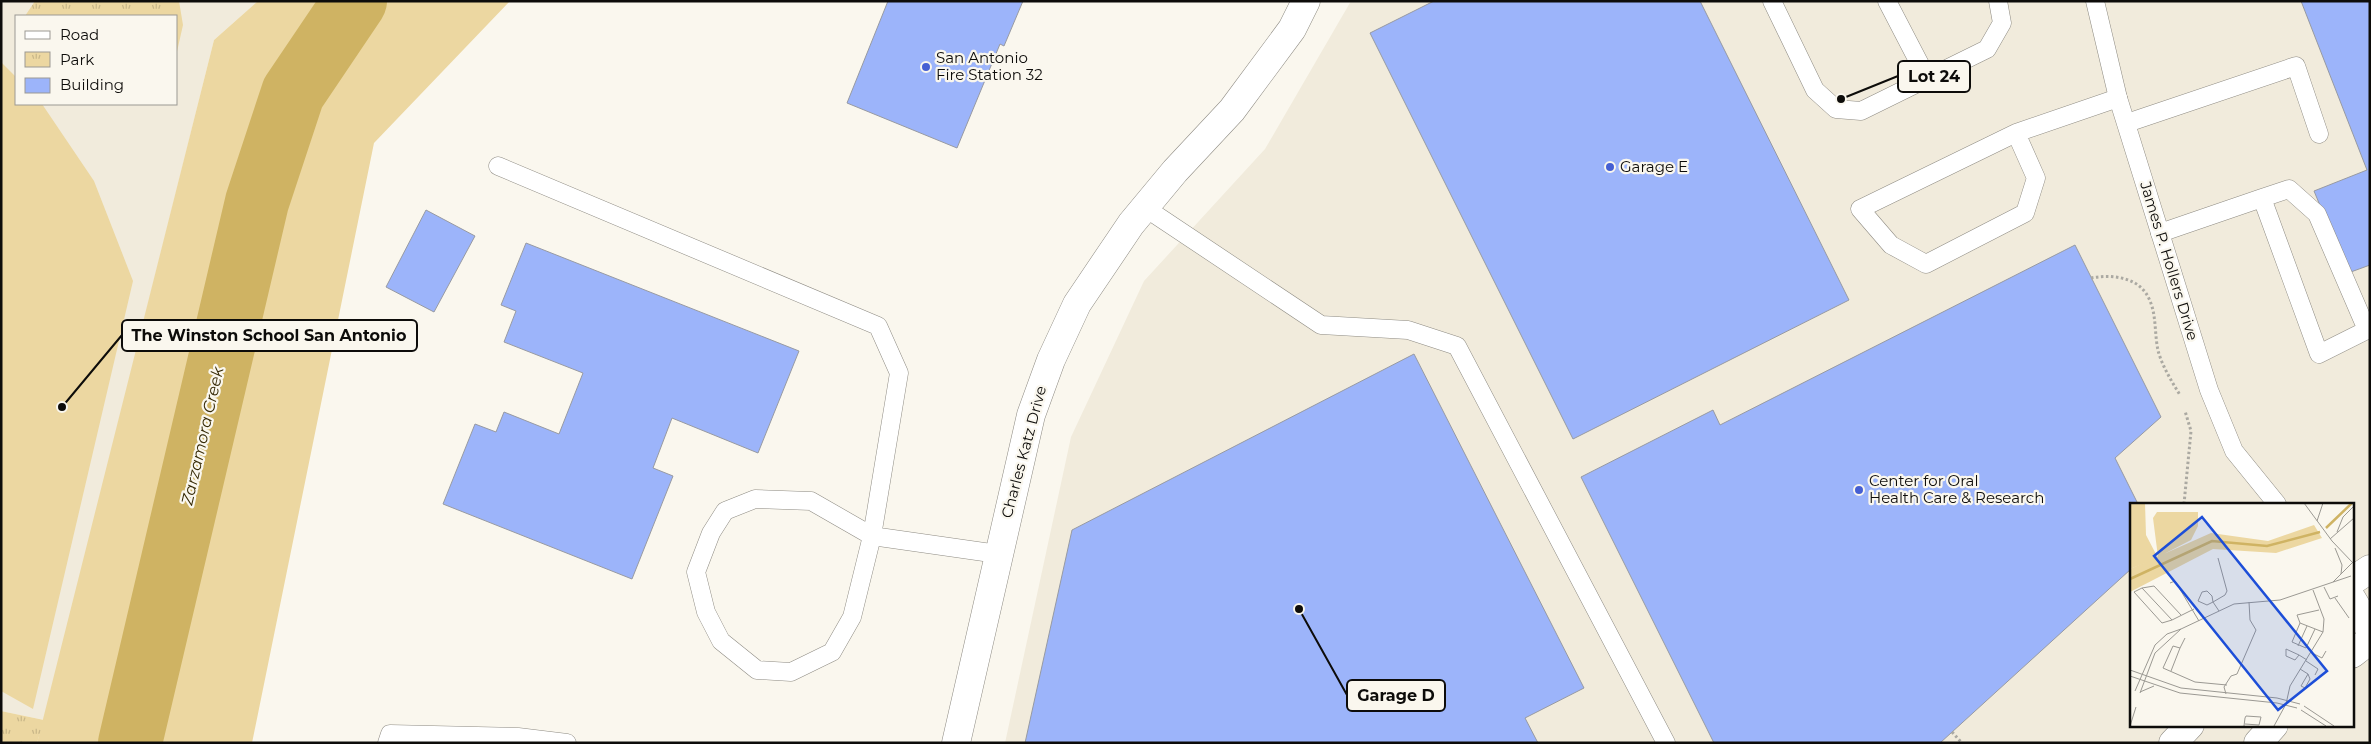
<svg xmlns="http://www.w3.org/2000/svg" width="2371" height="744" viewBox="0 0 2371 744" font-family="Montserrat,sans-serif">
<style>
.built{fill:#f1ebdc;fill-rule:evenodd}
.grass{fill:#ecd7a1}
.park{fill:url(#park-tufts)}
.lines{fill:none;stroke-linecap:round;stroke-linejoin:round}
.river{stroke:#cfb363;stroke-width:64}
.building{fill:#9cb4fa;stroke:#979aa2}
.lane-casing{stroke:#8e8b83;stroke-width:19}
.street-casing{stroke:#8e8b83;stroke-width:29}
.secondary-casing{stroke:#8e8b83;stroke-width:29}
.path{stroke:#aba9a2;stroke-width:3;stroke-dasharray:2.5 2.5;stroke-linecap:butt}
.lane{stroke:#fff;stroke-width:18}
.street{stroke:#fff;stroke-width:28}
.secondary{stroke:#fff;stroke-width:28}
.poi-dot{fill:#455fd3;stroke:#faf7ee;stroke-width:2}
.labels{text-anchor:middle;stroke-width:4.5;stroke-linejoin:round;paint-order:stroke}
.poi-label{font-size:15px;fill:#0d0c0a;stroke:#faf7ee;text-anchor:start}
.street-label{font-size:15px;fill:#0d0c0a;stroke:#faf7ee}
.water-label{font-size:16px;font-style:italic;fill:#362a06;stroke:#faf7ee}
.inset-river{fill:none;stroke:#cfb363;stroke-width:2.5}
.inset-road{fill:none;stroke:#9b9993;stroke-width:1}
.view{fill:#1d4ed8;fill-opacity:0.15;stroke:#1d4ed8;stroke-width:2.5}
.inset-edge{fill:none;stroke:#0d0c0a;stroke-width:2.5}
.leader{fill:none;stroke:#0d0c0a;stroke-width:2}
.callout-dot{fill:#0d0c0a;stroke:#faf7ee;stroke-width:2}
.callout{fill:#faf7ee;stroke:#0d0c0a;stroke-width:2}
.callout-label{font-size:16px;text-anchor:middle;font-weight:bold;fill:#0d0c0a}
</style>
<defs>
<pattern id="park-tufts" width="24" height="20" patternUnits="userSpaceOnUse" patternTransform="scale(1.25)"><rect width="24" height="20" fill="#ecd7a1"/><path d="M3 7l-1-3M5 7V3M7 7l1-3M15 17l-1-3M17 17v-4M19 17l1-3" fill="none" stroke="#c9b789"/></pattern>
</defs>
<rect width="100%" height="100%" fill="#faf7ee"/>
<g class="built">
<path d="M1 1H258L214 40 44 720 1 711ZM16 16H176V104H16Z"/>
<path d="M1351 1H2370V743H1005L1071 437 1144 281 1265 149ZM2131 504H2352V725H2131Z"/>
</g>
<g class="grass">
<path d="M258 1H510L374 143 252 743H37L214 40Z"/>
<path d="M1 62 16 77V104H42L94 181 133 281 33 709 1 691Z"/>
</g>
<g class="park">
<path d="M35 1H179L183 25 176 56V16H25Z"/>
<path d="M1 711 44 720 37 743H1Z"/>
</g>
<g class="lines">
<path class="river" d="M130 743 257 202 293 93 355 1"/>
</g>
<g class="building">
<path d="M888 1H1023L1004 46 1000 44 957 148 847 103Z"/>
<path d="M1434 1H1700L1849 300 1573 439 1370 33Z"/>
<path d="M2301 1H2370V265L2348 273 2314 191 2367 170Z"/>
<path d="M426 210 475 236 434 312 386 287Z"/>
<path d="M526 243 799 351 758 453 672 418 653 468 673 476 632 579 443 504 475 424 496 432 504 412 559 434 583 373 504 342 516 311 501 305Z"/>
<path d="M2075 245 2161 417 2115 458 2138 504H2131V569L1940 743H1714L1581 477 1713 410 1720 425Z"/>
<path d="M1414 354 1584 688 1525 718 1538 743H1025L1072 530Z"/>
</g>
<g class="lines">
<g class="lane-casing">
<g id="lane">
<path d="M1772 1 1815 90 1836 109 1861 111 1987 49 2002 23 1998 1"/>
<path d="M1887 1 1927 78"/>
<path d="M2095 1 2118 98 2209 390 2234 451 2277 504"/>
<path d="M2127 123 2296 66 2319 134"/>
<path d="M2016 133 2036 178 2025 213 1926 264 1891 245 1860 209 2016 133 2118 98"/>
<path d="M498 166 878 326 899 373 872 536 852 617 832 652 791 672 757 670 721 641 706 612 696 572 711 533 725 511 755 499 811 501 872 536 998 554"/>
<path d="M1144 207 1321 325 1408 330 1457 346 1666 743"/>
<path d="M2160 233 2262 198 2319 354 2367 330 2317 214 2289 189 2262 198"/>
<path d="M387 743 390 734 518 737 567 743"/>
</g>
</g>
<g class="street-casing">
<path id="street" d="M2352 599 2370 630"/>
</g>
<g class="secondary-casing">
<g id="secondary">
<path d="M2352 581 2370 569"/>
<path d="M2352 654 2370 640"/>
<path d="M956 743 1031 415 1051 360 1077 304 1131 224 1175 171 1232 110 1292 29 1306 1"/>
<path d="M2173 743 2190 725"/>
<path d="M2258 743 2274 725"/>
</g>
</g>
<g class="path">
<path d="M2091 278C2113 274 2141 277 2150 301 2157 317 2154 337 2159 354 2164 369 2172 382 2180 395"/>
<path d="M2184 504 2191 431 2185 411"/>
<path d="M1952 732 1962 743"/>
</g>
<use href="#lane" class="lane"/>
<use href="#street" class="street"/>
<use href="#secondary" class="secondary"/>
</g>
<g class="poi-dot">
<circle cx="926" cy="67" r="5"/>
<circle cx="1610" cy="167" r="5"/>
<circle cx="1859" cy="490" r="5"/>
</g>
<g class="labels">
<g class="poi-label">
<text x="936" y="63">San Antonio<tspan x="936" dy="17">Fire Station 32</tspan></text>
<text x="1620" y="172">Garage E</text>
<text x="1869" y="486">Center for Oral<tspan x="1869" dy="17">Health Care &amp; Research</tspan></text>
</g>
<g class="street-label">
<text transform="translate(2169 261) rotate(73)" y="5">James P. Hollers Drive</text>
<text transform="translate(1024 452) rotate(-75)" y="5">Charles Katz Drive</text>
</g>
<g class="water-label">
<text transform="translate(202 436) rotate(-77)" y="6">Zarzamora Creek</text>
</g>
</g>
<g transform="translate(2130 503)">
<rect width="224" height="224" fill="#faf7ee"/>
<path d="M27 9H68V23L61 37 28 54 23 15ZM184 22 192 35 146 50 83 46 0 89V66L81 30 138 38Z" fill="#ecd7a1"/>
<path d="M0 0H15L16 32 28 55 0 66Z" fill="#ecd7a1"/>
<path class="inset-river" d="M196 25 222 0M0 76 82 38 137 43 190 29"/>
<path class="inset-road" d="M174 0 202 38 223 60M187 18 193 0M207 29 213 14 224 3M200 36 224 15M205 45 212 62 211 71M88 55 97 88 95 92 83 99 77 102 68 98 72 89 77 88 82 93 83 99 89 108M203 79 222 60M40 80 45 78 69 118M194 84 200 96 208 93M12 85 24 83 51 112M205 95 219 115M42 117 32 120 4 89 12 85 42 117 64 106M170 120 193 129M185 126 176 145 162 139 170 120 167 112 189 107M55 135 50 145 43 143 33 165 65 179 97 182M168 143 177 123M182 150 192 155 196 148M169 152 165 157 156 153V146L169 152 177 157M176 158 188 166 185 172M170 166 178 171 171 183 175 185 180 176 178 171M0 167 51 185 147 195 170 201M41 168 50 145M0 173 50 190 147 200 167 205M5 188 25 142 37 131 51 126M10 189 24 183M10 190 25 150 51 126 104 101 150 97 221 73M96 191 94 184 101 173 107 171 126 127 120 117 119 99M174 203 204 223M171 207 196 223M0 223 6 204M114 223 115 215 116 213 131 214 129 222 115 221M144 223 156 201 160 183 193 129 194 116 183 87"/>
<path class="view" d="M72 14 197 168 148 207 24 53Z"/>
<rect width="224" height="224" class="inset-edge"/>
</g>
<path class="leader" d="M1841 99L1898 76M62 407L122 335M1299 609L1347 695"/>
<g class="callout-dot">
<circle cx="1841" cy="99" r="5"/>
<circle cx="62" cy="407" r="5"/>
<circle cx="1299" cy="609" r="5"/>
</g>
<g class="callout">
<rect x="1898" y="61" width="72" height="31" rx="5"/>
<rect x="122" y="320" width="295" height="31" rx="5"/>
<rect x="1347" y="680" width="98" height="31" rx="5"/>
</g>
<g class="callout-label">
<text x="1934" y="82">Lot 24</text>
<text x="269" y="341">The Winston School San Antonio</text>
<text x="1396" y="701">Garage D</text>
</g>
<rect width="2371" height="744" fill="none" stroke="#0d0c0a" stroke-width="5"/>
<rect x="15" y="15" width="162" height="90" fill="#faf7ee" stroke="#9b9993"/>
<rect x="25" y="31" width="25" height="8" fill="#ffffff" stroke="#9b9993"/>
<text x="60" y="40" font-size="15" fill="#0d0c0a">Road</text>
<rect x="25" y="52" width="25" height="15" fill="url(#park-tufts)" stroke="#9b9993"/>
<text x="60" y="65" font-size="15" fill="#0d0c0a">Park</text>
<rect x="25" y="78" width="25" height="15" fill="#9cb4fa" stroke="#9b9993"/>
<text x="60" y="90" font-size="15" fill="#0d0c0a">Building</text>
</svg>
